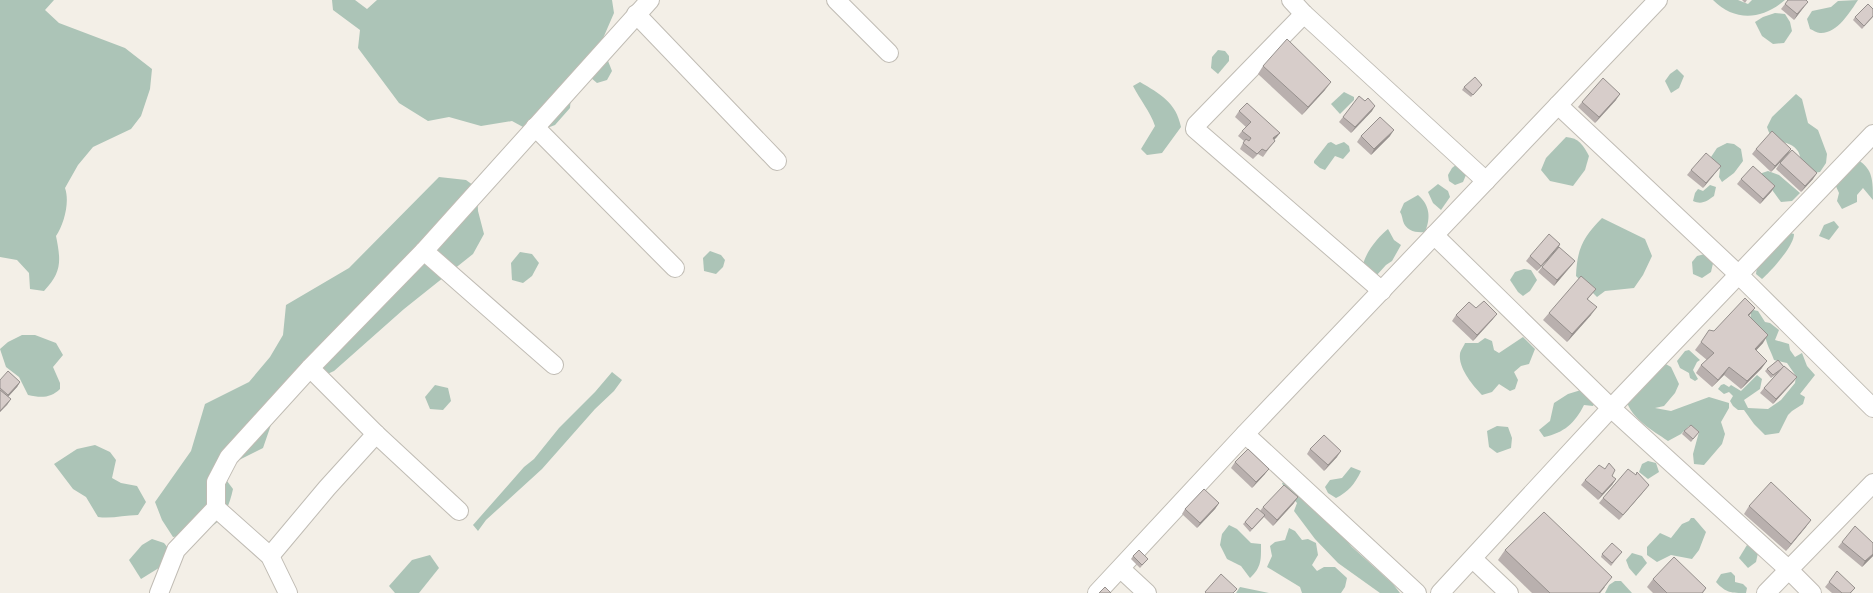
<svg xmlns="http://www.w3.org/2000/svg" width="1873" height="593" viewBox="0 0 1873 593" font-family="Inter,sans-serif">
<style>
.green{fill:#acc4b7}
.lines{fill:none;stroke-linecap:round;stroke-linejoin:round}
.minor-casing{stroke:#c0bcb4;stroke-width:20}
.minor{stroke:#fff;stroke-width:18}
.wall{fill:#b9b0ae}
.shaded-wall{fill:#96908d}
.building{fill:#d7cdca;stroke:#96908d}
</style>
<rect width="100%" height="100%" fill="#f3efe7"/>
<g class="green">
<path d="M0 0H54L45 10 59 23 125 48 152 69 150 89 141 116 131 129 93 147 78 165 65 188C70 202 64 224 56 236 61 261 62 272 44 291L30 289 29 273 17 260 0 257Z"/>
<path d="M332 0H355L367 9 377 0H612L614 13 601 43 612 71 607 80 597 83 584 72 573 71 570 108 555 125 534 133 512 121 481 126 449 117 428 121 399 103 358 48 360 30 333 10Z"/>
<path d="M1713 0H1738L1748 4 1752 0H1785C1762 20 1735 22 1713 0Z"/>
<path d="M1858 0C1850 12 1837 34 1820 33 1817 33 1813 30 1810 29L1807 19 1812 11 1831 7 1838 1Z"/>
<path d="M1775 13 1785 14 1790 22 1792 31 1784 43 1773 44 1762 36 1755 22 1763 17Z"/>
<path d="M1218 50 1225 51 1229 56V61L1218 74 1211 68 1212 57Z"/>
<path d="M1677 69 1684 76 1679 88 1671 93 1665 81 1670 74Z"/>
<path d="M1140 82C1160 94 1176 102 1181 127L1162 153 1147 155 1141 149 1155 126C1150 111 1140 100 1133 86Z"/>
<path d="M1344 92 1354 97V100L1340 114 1331 104Z"/>
<path d="M1796 94 1802 99 1808 123 1818 130 1827 154 1826 163 1820 172 1813 173C1810 170 1805 166 1802 162 1800 159 1800 153 1797 150 1787 137 1773 148 1767 127L1772 117Z"/>
<path d="M1566 137C1579 138 1583 145 1589 156L1585 170 1573 186 1550 181 1541 170 1546 158Z"/>
<path d="M1331 142 1336 145 1344 142 1349 146 1350 151 1343 159 1335 156 1325 170 1320 168 1314 163V161L1328 143Z"/>
<path d="M1727 143 1734 144 1741 149 1743 161 1734 173 1722 182 1719 177 1720 169 1714 165 1711 157 1717 148Z"/>
<path d="M1858 160C1873 169 1873 181 1873 200L1863 188 1857 195V202L1842 209 1837 201 1839 193 1834 182Z"/>
<path d="M1457 164 1469 168 1463 182 1455 185 1449 181 1448 175 1452 168Z"/>
<path d="M1768 171 1779 175 1800 193 1792 201 1781 202 1770 187 1761 179 1762 173Z"/>
<path d="M439 177 466 180 477 188 478 211 484 234 473 254 404 309 334 371 306 384 273 419 263 448 229 465 221 473 233 489C225 527 208 532 173 537L162 520 155 502 191 451 205 404 249 382 270 357 283 335 286 305 349 268Z"/>
<path d="M1438 184 1448 191 1450 197 1441 210 1433 203 1428 192Z"/>
<path d="M1710 185 1716 187 1714 196C1707 201 1702 205 1693 201L1695 193 1698 189 1703 191Z"/>
<path d="M1418 195C1430 205 1431 218 1425 232 1416 233 1406 231 1403 221 1402 217 1402 215 1400 212L1404 203Z"/>
<path d="M1602 218 1645 239 1652 256 1643 275 1634 288 1605 291 1597 297 1576 276C1577 249 1583 237 1602 218Z"/>
<path d="M1834 221 1839 227 1829 240 1819 236 1824 225Z"/>
<path d="M1388 229 1394 240 1401 245 1392 261 1386 265 1376 276 1363 266C1364 254 1379 236 1388 229Z"/>
<path d="M1787 232 1794 234C1794 246 1771 271 1762 279L1756 274 1757 266Z"/>
<path d="M710 251 721 255 725 260 723 267 716 274 704 271 703 258Z"/>
<path d="M520 252 532 254 539 263 532 276 523 283 512 280 511 263Z"/>
<path d="M1705 254 1714 259 1711 272 1702 278 1693 274 1692 262 1697 256Z"/>
<path d="M1524 269 1531 270 1537 280 1530 291 1523 296 1518 292 1510 280 1515 272Z"/>
<path d="M1749 309 1758 311 1765 322 1770 323 1779 330 1775 340 1789 344 1790 350 1795 357 1802 353 1807 366 1815 375 1800 394 1805 397 1803 404 1792 411 1788 415 1779 433 1765 435 1754 424 1744 410H1738L1733 406 1730 401 1733 396 1729 392 1724 394 1718 389 1721 385 1724 384 1729 387 1731 385 1741 391 1757 375 1762 379 1760 389 1744 400 1748 408 1768 409 1781 400 1795 383 1796 376 1787 363 1774 360C1771 351 1766 344 1765 334L1749 323 1751 314Z"/>
<path d="M22 335H35L56 343 63 355 53 367 60 383V389C51 398 41 398 28 395L19 377 6 367 0 349 8 342Z"/>
<path d="M1523 337 1535 349 1529 364 1521 366 1514 372 1518 380 1515 389 1510 391 1499 384 1492 392 1482 395C1473 386 1458 368 1460 354 1460 351 1464 346 1465 343H1478L1485 338 1492 341 1494 350 1499 353Z"/>
<path d="M1689 350 1700 360 1697 362 1693 370 1698 379 1695 381 1690 378 1689 373 1680 368 1677 361 1685 351Z"/>
<path d="M1664 363 1671 367 1679 384 1675 393 1664 406 1655 408 1671 411 1709 397 1729 403V408L1721 422 1725 434 1722 444 1704 465 1694 464 1693 454 1699 432 1689 426 1681 434 1668 441C1652 430 1632 419 1626 400Z"/>
<path d="M612 372 622 380 614 391 595 409 542 469 486 520 478 531 473 525 524 467 534 459 559 428 595 392Z"/>
<path d="M435 385 448 388 451 401 443 410 430 409 425 397Z"/>
<path d="M1581 390 1598 398 1593 406 1584 405C1575 423 1564 433 1544 437L1539 430 1550 421 1554 403 1568 394Z"/>
<path d="M1497 426 1508 427 1512 438 1511 448 1497 453 1489 447 1487 431Z"/>
<path d="M95 445 110 452 116 460 112 478 121 483 137 486 146 502 138 515C124 515 112 519 98 517L86 497 73 489 54 464 77 449Z"/>
<path d="M1648 461 1656 463 1659 472 1648 479 1639 472 1642 464Z"/>
<path d="M1351 467 1361 471C1355 484 1348 492 1336 498L1328 493 1325 487 1330 480 1342 478Z"/>
<path d="M1288 481 1324 514 1352 547 1393 584 1400 593H1380L1338 563 1315 539 1294 511 1297 503 1285 490 1282 483Z"/>
<path d="M1691 518H1694L1706 532 1699 550 1692 559 1671 555 1657 562 1647 555V547L1660 533 1671 538 1682 524 1689 521Z"/>
<path d="M1229 525 1237 529 1251 543 1261 544C1261 559 1262 567 1250 578L1241 566 1227 559 1220 545 1222 534Z"/>
<path d="M1289 528 1295 531 1302 540 1308 539 1316 543 1318 555 1312 565 1317 571 1324 567H1335L1347 578 1345 587 1341 593H1302L1300 587 1267 567 1272 556 1270 546 1275 542 1285 540Z"/>
<path d="M152 539 164 543 172 553 162 566 141 579 129 560 142 545Z"/>
<path d="M1747 545 1756 547 1758 553 1756 562 1748 568 1739 558Z"/>
<path d="M1632 553 1642 556 1647 563 1636 576 1629 568 1626 560Z"/>
<path d="M430 555 439 568 419 593H395L389 586 412 560Z"/>
<path d="M1731 572 1735 576V582L1743 584 1747 588 1746 593C1731 593 1726 593 1716 582L1721 574Z"/>
<path d="M1615 581H1621L1632 593H1605L1609 585Z"/>
<path d="M1240 587 1269 593H1236Z"/>
</g>
<g class="lines">
<g class="minor-casing">
<g id="minor">
<path d="M836 0 889 53"/>
<path d="M1291 0 1304 14 1486 181"/>
<path d="M636 14 777 161"/>
<path d="M1304 14 1196 125 1195 129 1382 291"/>
<path d="M1558 105 1739 275 1873 408"/>
<path d="M535 127 675 268"/>
<path d="M1434 235 1611 408 1789 570 1812 593"/>
<path d="M424 251 554 365"/>
<path d="M310 368 376 434 459 511"/>
<path d="M1245 434 1417 593"/>
<path d="M216 508 270 556 288 593"/>
<path d="M270 556 327 488 376 434"/>
<path d="M1473 559 1509 593"/>
<path d="M1121 569 1147 593"/>
<path d="M159 593 176 550 216 508V482L229 457 310 368 424 251 650 0"/>
<path d="M1097 593 1245 434 1658 0"/>
<path d="M1440 593 1611 408 1873 134"/>
<path d="M1766 593 1873 483"/>
</g>
</g>
<use href="#minor" class="minor"/>
</g>
<g class="wall">
<path d="M1742 0H1747L1745 3Z"/>
<path d="M1785 4 1804 7 1794 20 1781 9Z"/>
<path d="M1855 17H1873L1862 29 1853 20Z"/>
<path d="M1263 66 1325 90 1302 115 1258 74Z"/>
<path d="M1482 85 1471 97 1462 90 1464 87Z"/>
<path d="M1616 100 1595 123 1578 107 1582 102Z"/>
<path d="M1239 111 1280 133 1274 140 1275 141 1271 146 1263 157 1258 154 1253 159 1240 149 1244 141 1238 136 1242 131 1246 127 1235 117Z"/>
<path d="M1372 111 1351 133 1339 122 1343 117Z"/>
<path d="M1361 136H1390L1371 155 1357 142Z"/>
<path d="M1756 149 1788 154 1771 172 1752 154Z"/>
<path d="M1780 163 1813 179 1801 192 1776 169Z"/>
<path d="M1721 166 1717 171 1703 188 1687 175 1691 170Z"/>
<path d="M1741 179 1775 186 1771 192 1760 204 1737 184Z"/>
<path d="M1560 244 1557 250 1537 271 1526 261 1530 256Z"/>
<path d="M1575 261 1571 266 1554 286 1538 272 1542 267Z"/>
<path d="M1596 289 1588 299 1591 315 1567 342 1543 320 1549 313Z"/>
<path d="M1476 308 1493 319 1473 341 1452 321 1456 315Z"/>
<path d="M1749 316 1763 343 1756 350 1767 361 1761 369 1741 389 1724 375 1712 387 1696 373 1701 365 1707 360 1695 350 1701 342 1714 331Z"/>
<path d="M1778 360 1784 367 1797 377 1793 382 1773 404 1760 393 1764 388 1777 374 1771 378 1765 371 1767 369Z"/>
<path d="M0 380 20 382 17 387 8 397 11 399 0 412Z"/>
<path d="M1684 431 1699 432 1691 442 1682 434Z"/>
<path d="M1310 449 1337 457 1324 471 1307 454Z"/>
<path d="M1235 462 1265 474 1252 488 1231 468Z"/>
<path d="M1612 476 1616 479 1612 485 1598 500 1581 485 1585 480Z"/>
<path d="M1645 490 1619 520 1599 503 1603 498Z"/>
<path d="M1219 503 1215 509 1197 528 1182 514 1185 509Z"/>
<path d="M1294 503 1273 526 1264 517 1250 532 1243 524 1245 522 1260 511 1263 507Z"/>
<path d="M1749 506 1811 520 1805 528 1786 551 1744 514Z"/>
<path d="M1842 542 1873 556 1862 567 1838 547Z"/>
<path d="M1505 550 1605 587 1600 593H1532L1498 560Z"/>
<path d="M1622 552 1611 566 1601 557 1602 554Z"/>
<path d="M1133 556 1148 559 1140 568 1131 559Z"/>
<path d="M1653 579 1706 588 1703 593H1653L1647 587Z"/>
<path d="M1829 582 1855 588 1851 593H1832L1825 587Z"/>
</g>
<g class="shaded-wall">
<path d="M1808 2 1804 7 1794 20 1797 14Z"/>
<path d="M1331 82 1325 90 1302 115 1308 107Z"/>
<path d="M1620 94 1616 100 1595 123 1599 117Z"/>
<path d="M1375 106 1372 111 1351 133 1355 127Z"/>
<path d="M1394 130 1390 136 1371 155 1374 149Z"/>
<path d="M1280 133 1276 138 1269 144 1273 138Z"/>
<path d="M1791 149 1788 154 1771 172 1775 166Z"/>
<path d="M1721 166 1717 171 1703 188 1706 183Z"/>
<path d="M1817 173 1813 179 1801 192 1805 186Z"/>
<path d="M1775 186 1771 192 1760 204 1763 199Z"/>
<path d="M1560 244 1557 250 1537 271 1541 266Z"/>
<path d="M1575 261 1571 266 1554 286 1557 280Z"/>
<path d="M1597 307 1591 315 1567 342 1572 334Z"/>
<path d="M1755 308 1749 316 1748 315Z"/>
<path d="M1497 314 1493 319 1473 341 1477 335Z"/>
<path d="M1768 335 1763 343 1750 357 1755 349Z"/>
<path d="M1767 361 1761 369 1741 389 1747 381Z"/>
<path d="M1729 367 1724 375 1712 387 1718 380Z"/>
<path d="M1797 377 1793 382 1773 404 1776 399Z"/>
<path d="M20 382 17 387 4 401 8 395Z"/>
<path d="M11 399 7 405 0 412V411Z"/>
<path d="M1341 451 1337 457 1324 471 1328 465Z"/>
<path d="M1269 469 1265 474 1252 488 1256 482Z"/>
<path d="M1616 479 1612 485 1598 500 1602 494Z"/>
<path d="M1649 485 1645 490 1619 520 1623 515Z"/>
<path d="M1298 497 1294 503 1273 526 1277 520Z"/>
<path d="M1219 503 1215 509 1197 528 1200 523Z"/>
<path d="M1811 520 1805 528 1786 551 1791 544Z"/>
<path d="M1873 554V556L1862 567 1865 561Z"/>
<path d="M1612 577 1600 593H1599Z"/>
</g>
<g class="building">
<path d="M1788 0H1806L1808 2 1797 14 1785 4Z"/>
<path d="M1868 4 1873 9V16L1864 26 1855 17Z"/>
<path d="M1287 39 1331 82 1308 107 1263 66Z"/>
<path d="M1475 77 1482 85 1473 95 1464 87Z"/>
<path d="M1603 78 1620 94 1599 117 1582 102Z"/>
<path d="M1359 96 1365 101 1368 98 1375 106 1355 127 1343 117Z"/>
<path d="M1247 103 1280 133 1273 138 1275 141 1266 151 1262 149 1257 154 1243 143 1246 139 1249 141 1251 138 1242 131 1251 122 1239 111Z"/>
<path d="M1380 117 1394 130 1374 149 1361 136Z"/>
<path d="M1772 131 1791 149 1775 166 1756 149Z"/>
<path d="M1792 150 1817 173 1805 186 1780 163Z"/>
<path d="M1706 153 1721 166 1706 183 1691 170Z"/>
<path d="M1753 166 1775 186 1763 199 1741 179Z"/>
<path d="M1549 234 1560 244 1541 266 1530 256Z"/>
<path d="M1559 247 1575 261 1557 280 1542 267Z"/>
<path d="M1581 276 1596 289 1587 299 1597 307 1572 334 1549 313Z"/>
<path d="M1745 298 1755 308 1748 315 1768 335 1755 349 1767 361 1747 381 1729 367 1718 380 1701 365 1714 353 1701 342 1709 330 1714 331Z"/>
<path d="M1484 301 1497 314 1477 335 1456 315 1469 302 1476 308Z"/>
<path d="M1778 360 1784 367 1773 375 1767 369Z"/>
<path d="M1784 366 1797 377 1776 399 1764 388Z"/>
<path d="M8 371 20 382 8 395 0 388V380Z"/>
<path d="M0 390 11 399 0 411Z"/>
<path d="M1691 425 1699 432 1693 439 1684 431Z"/>
<path d="M1324 435 1341 451 1328 465 1310 449Z"/>
<path d="M1248 449 1269 469 1256 482 1235 462Z"/>
<path d="M1609 463 1615 470 1612 476 1616 479 1602 494 1585 480 1599 465 1605 469Z"/>
<path d="M1628 469 1636 475 1637 472 1649 485 1623 515 1603 498Z"/>
<path d="M1771 482 1811 520 1791 544 1749 506Z"/>
<path d="M1284 485 1298 497 1277 520 1263 507Z"/>
<path d="M1204 489 1219 503 1200 523 1185 509Z"/>
<path d="M1257 508 1265 515 1252 529 1245 522Z"/>
<path d="M1544 512 1612 577 1599 593H1550L1505 550Z"/>
<path d="M1855 526 1873 543V554L1865 561 1842 542Z"/>
<path d="M1612 543 1622 552 1612 563 1602 554Z"/>
<path d="M1139 550 1148 559 1142 565 1133 556Z"/>
<path d="M1674 557 1706 588 1702 593H1667L1653 579Z"/>
<path d="M1837 571 1855 588 1850 593H1842L1829 582Z"/>
<path d="M1221 574 1237 589 1233 593H1206L1205 592Z"/>
<path d="M1105 587 1111 593H1099Z"/>
</g>
</svg>
